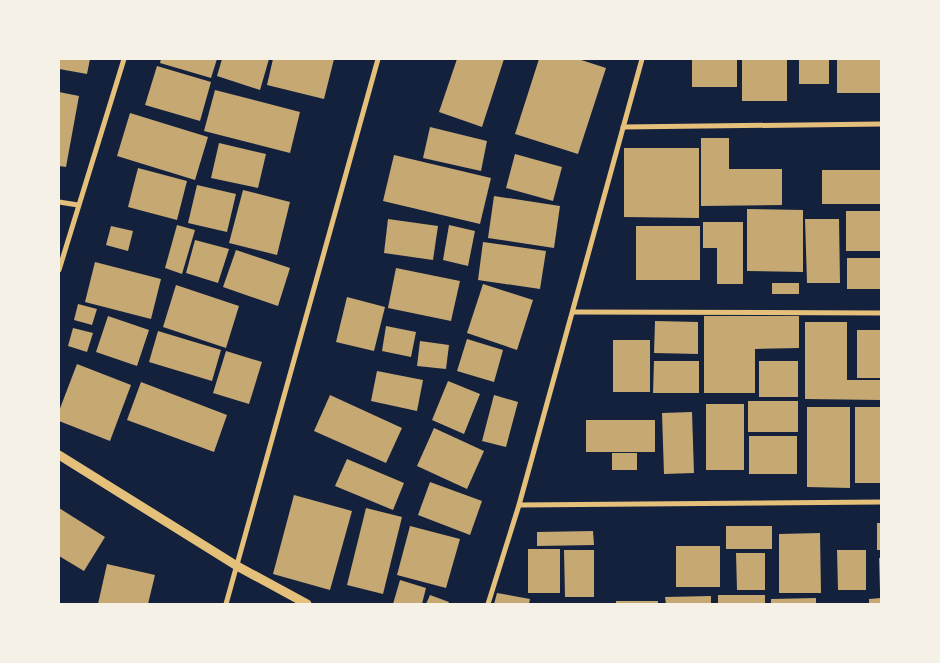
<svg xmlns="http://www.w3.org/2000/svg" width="940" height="663" viewBox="0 0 940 663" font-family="Commissioner,sans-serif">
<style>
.building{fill:#c6a872}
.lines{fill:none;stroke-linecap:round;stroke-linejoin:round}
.minor{stroke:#e5c07b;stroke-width:5}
.tertiary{stroke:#e5c07b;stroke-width:9}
</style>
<rect width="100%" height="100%" fill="#14213d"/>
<g class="building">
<path d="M59 59H90L87 74 59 69Z"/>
<path d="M161 59H217L211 78 160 63Z"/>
<path d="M222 59H269L260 90 217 76Z"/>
<path d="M273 59H334L324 99 267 85Z"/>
<path d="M457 59H504L482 127 439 112Z"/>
<path d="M539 59H578L606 68 578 154 515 134Z"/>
<rect x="692" y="59" width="45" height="28"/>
<rect x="742" y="59" width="45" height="42"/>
<rect x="799" y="59" width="30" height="25"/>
<rect x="837" y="59" width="44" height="34"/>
<path d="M157 66 211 82 200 121 145 105Z"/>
<path d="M215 90 300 112 290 153 204 131Z"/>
<path d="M59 92 79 96 66 167 59 166Z"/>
<path d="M130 113 208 137 195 180 117 156Z"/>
<path d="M430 127 487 141 481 171 423 158Z"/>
<path d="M701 138H729V169H782V205L701 206Z"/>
<path d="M219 143 266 154 258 188 211 178Z"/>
<path d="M624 148H699V218L624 217Z"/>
<path d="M515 154 562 167 553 201 506 188Z"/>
<path d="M394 155 491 178 480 224 383 201Z"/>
<path d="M138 168 187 181 177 220 128 207Z"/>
<rect x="822" y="170" width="59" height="34"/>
<path d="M197 185 236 194 227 232 188 223Z"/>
<path d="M243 190 290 202 277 255 229 243Z"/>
<path d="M494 196 560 206 554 248 488 238Z"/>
<path d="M747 209 803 210V272L747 271Z"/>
<rect x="846" y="211" width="35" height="40"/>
<path d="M388 219 438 226 433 260 384 253Z"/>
<path d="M805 219H839L840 283H807Z"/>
<path d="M703 222H743V284H717V248H703Z"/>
<path d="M177 225 195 230 182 274 165 268Z"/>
<path d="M449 225 475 231 468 266 443 260Z"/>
<path d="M111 226 133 231 128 251 106 245Z"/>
<rect x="636" y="226" width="64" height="54"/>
<path d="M195 240 229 249 218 283 186 273Z"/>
<path d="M483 242 546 251 540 289 478 280Z"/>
<path d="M236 250 290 268 278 306 223 287Z"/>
<rect x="847" y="258" width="34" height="31"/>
<path d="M95 262 161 279 151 319 85 302Z"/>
<path d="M396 268 460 281 451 321 388 308Z"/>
<rect x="772" y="283" width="27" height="11"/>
<path d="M483 284 533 300 517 350 467 333Z"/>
<path d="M176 285 239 306 226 348 163 327Z"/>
<path d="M347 297 385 307 374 351 336 342Z"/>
<path d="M78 304 97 309 92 325 74 320Z"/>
<path d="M108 316 149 330 137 366 96 352Z"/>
<path d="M704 316H799V348L755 349V393H704Z"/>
<path d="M655 321 698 322V354L654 353Z"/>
<path d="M805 322H847V380H881V400L805 399Z"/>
<path d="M386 326 416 332 411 357 382 351Z"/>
<path d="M73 328 93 333 87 352 68 346Z"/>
<rect x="857" y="330" width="24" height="48"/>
<path d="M158 331 221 350 212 381 149 362Z"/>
<path d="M467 339 503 350 494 382 457 371Z"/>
<rect x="613" y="340" width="37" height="52"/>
<path d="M420 341 449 345 446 369 417 366Z"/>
<path d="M226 351 262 362 249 404 213 393Z"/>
<path d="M654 361H699V393H653Z"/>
<rect x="759" y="361" width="39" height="36"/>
<path d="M77 364 131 385 110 441 59 421V411Z"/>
<path d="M377 371 423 380 417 411 371 401Z"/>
<path d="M448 381 480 394 464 434 432 420Z"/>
<path d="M141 382 227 415 214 452 127 420Z"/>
<path d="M330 395 402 428 386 463 314 431Z"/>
<path d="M494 395 518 402 506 447 482 441Z"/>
<rect x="748" y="401" width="50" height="31"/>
<rect x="706" y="404" width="38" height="66"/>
<path d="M807 407H850V488L807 487Z"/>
<rect x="855" y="407" width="26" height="76"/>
<path d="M692 412 694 473 664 474 662 413Z"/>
<rect x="586" y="420" width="69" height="32"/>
<path d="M434 428 484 451 467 489 417 466Z"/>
<rect x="749" y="436" width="48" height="38"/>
<rect x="612" y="453" width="25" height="17"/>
<path d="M347 459 404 483 393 510 335 486Z"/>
<path d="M430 482 482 501 470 535 418 515Z"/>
<path d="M294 495 352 511 330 590 273 574Z"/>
<path d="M59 508 105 537 84 571 59 556Z"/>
<path d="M366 508 402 517 383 594 347 585Z"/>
<rect x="877" y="523" width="4" height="27"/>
<path d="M410 526 460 539 446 588 397 575Z"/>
<rect x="726" y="526" width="46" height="23"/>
<path d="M593 531 594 545 537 546V532Z"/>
<path d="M820 533 821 593H779V534Z"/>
<rect x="676" y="546" width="44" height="41"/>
<rect x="528" y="549" width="32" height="44"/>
<path d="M564 550H594V597H565Z"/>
<path d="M837 550H866V590H838Z"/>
<path d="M736 553H765V590H737Z"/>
<path d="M879 558H881V591H880Z"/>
<path d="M107 564 155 575 148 604H98Z"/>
<path d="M400 580 426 588 422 604H393Z"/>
<path d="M497 593 530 599 529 604H494Z"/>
<path d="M430 595 449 602 448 604H426Z"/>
<rect x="718" y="595" width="47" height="9"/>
<path d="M711 596V604H666L665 597Z"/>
<path d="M816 598V604H771V599Z"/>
<path d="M881 598V604H869V599Z"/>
<rect x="616" y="601" width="42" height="3"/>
</g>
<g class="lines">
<g class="minor">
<path d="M623 127 881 124"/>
<path d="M59 202 78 205"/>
<path d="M59 270 124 59"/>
<path d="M573 312 881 313"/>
<path d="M519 505 881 502"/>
<path d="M226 604 378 59"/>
<path d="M488 604 519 505 642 59"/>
</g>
<path class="tertiary" d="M59 455 237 566 307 604"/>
</g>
<rect width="940" height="663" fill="none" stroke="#f6f1e7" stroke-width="120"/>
</svg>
